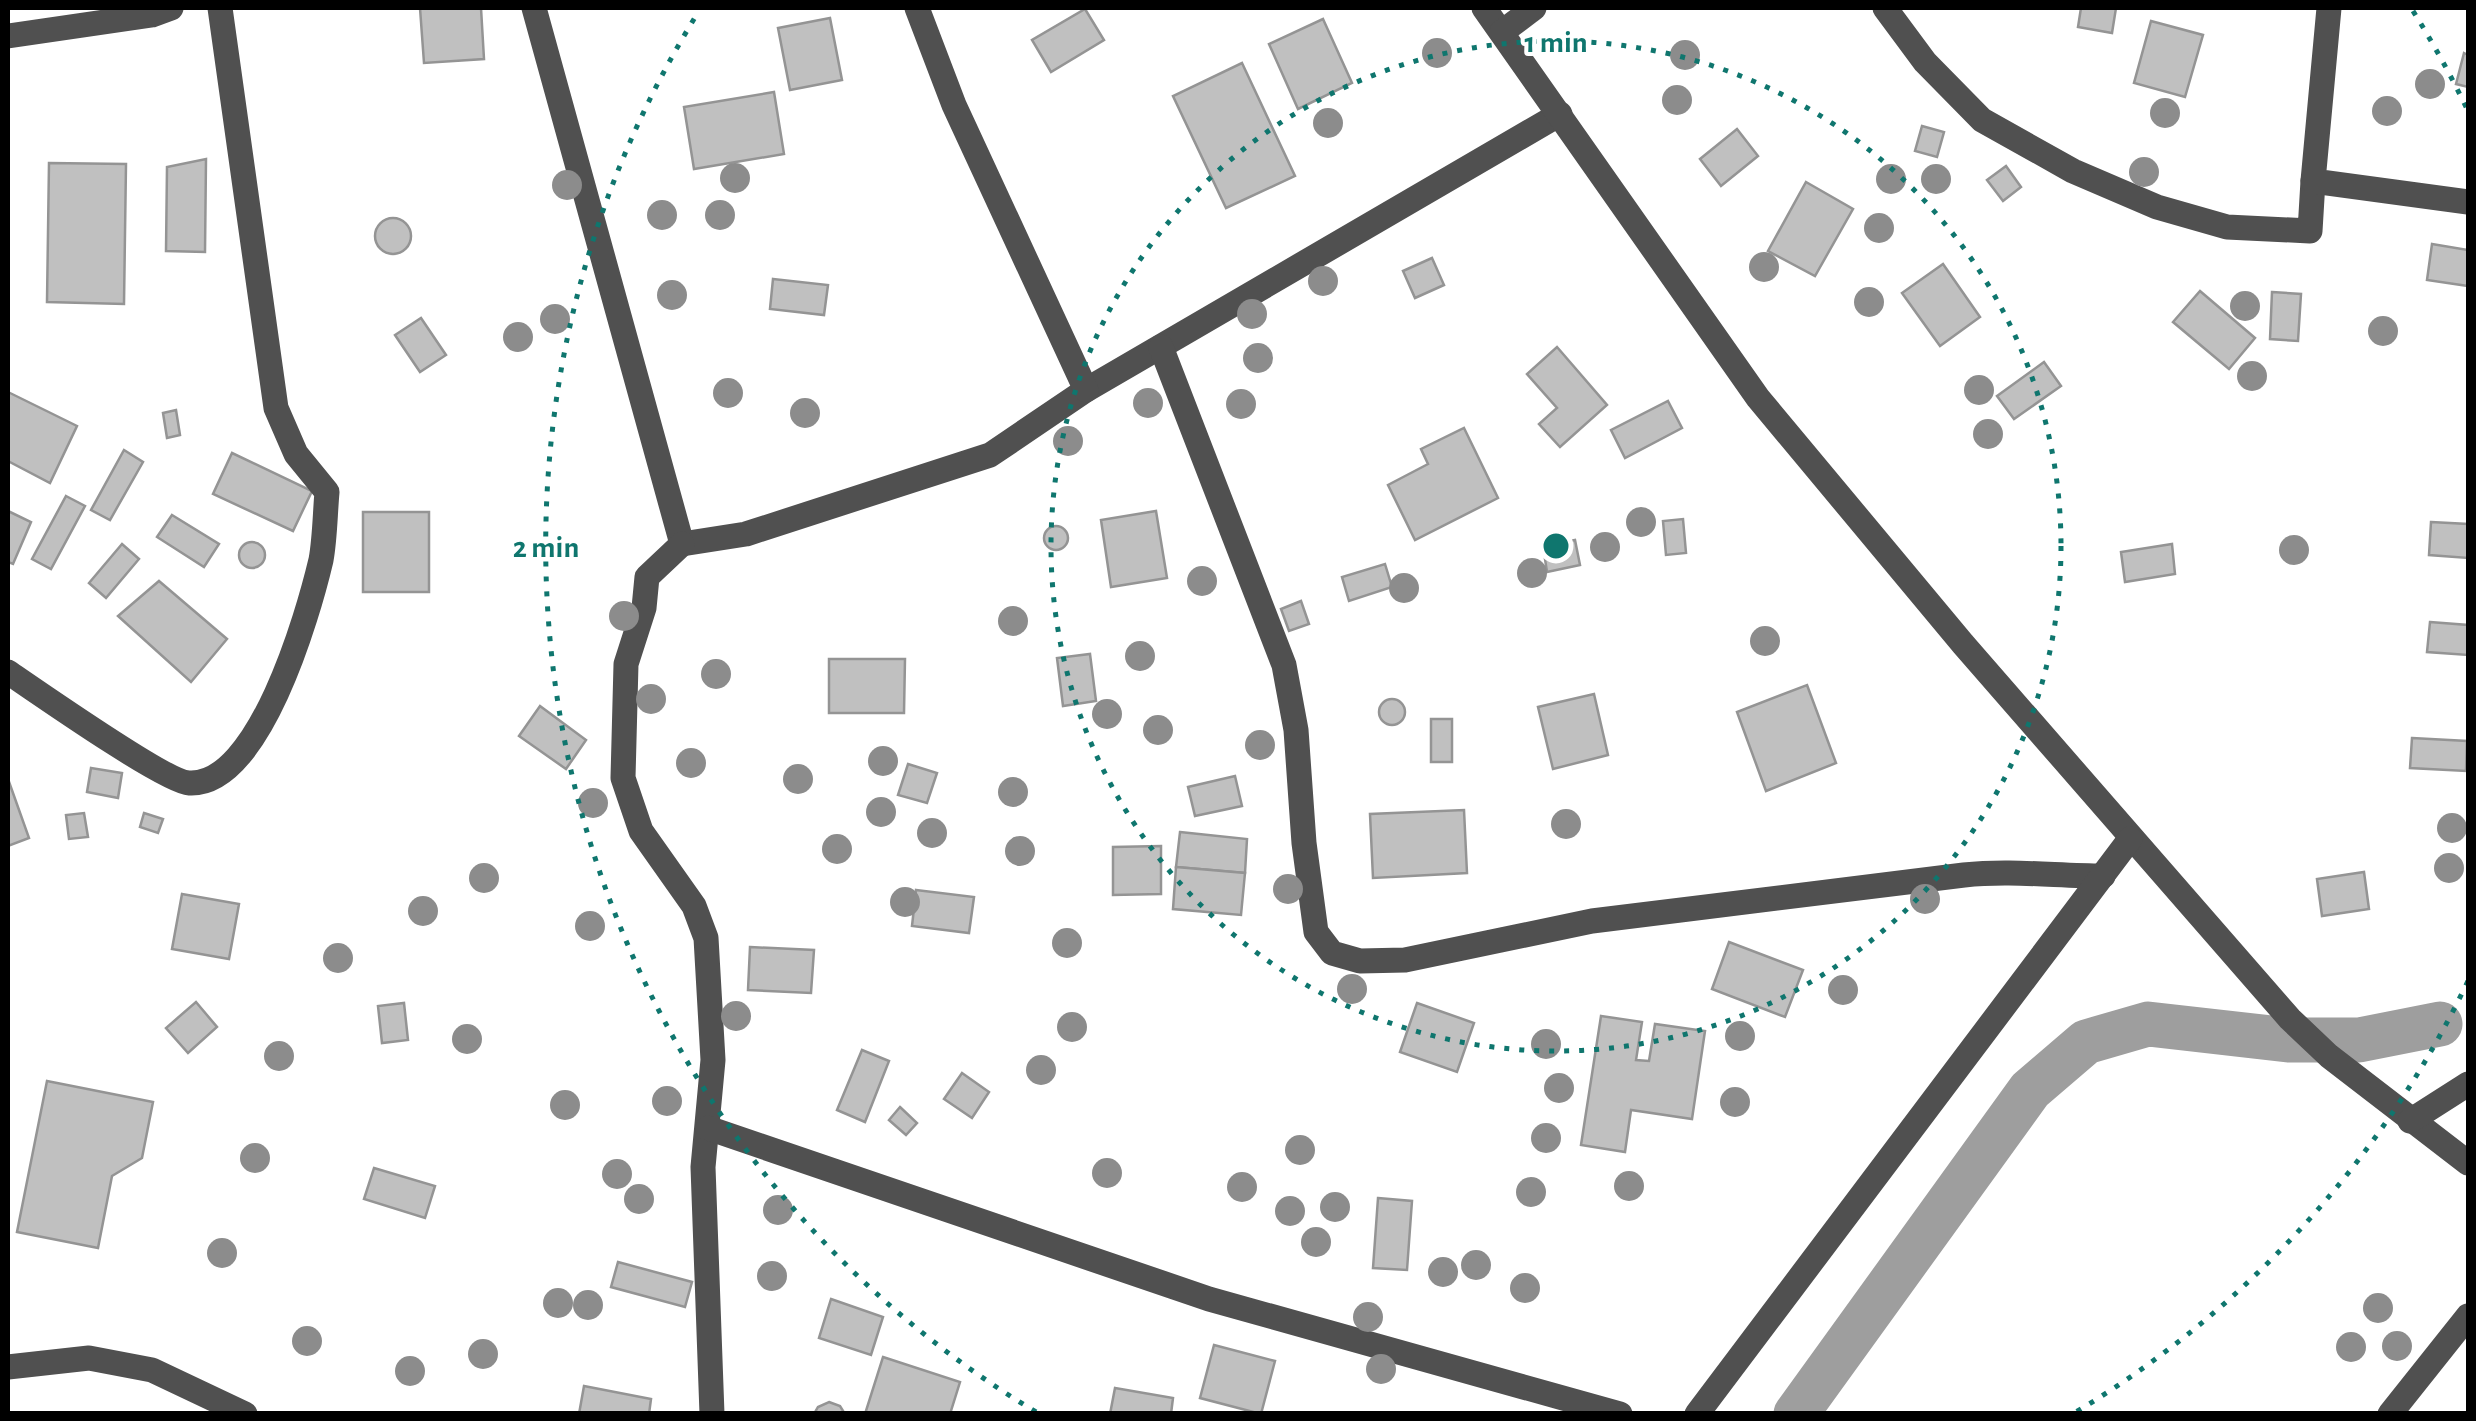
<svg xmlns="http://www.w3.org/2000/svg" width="2476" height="1421" viewBox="0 0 2476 1421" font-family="'Alegreya Sans',sans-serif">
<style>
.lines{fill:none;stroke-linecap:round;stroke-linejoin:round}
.canal{stroke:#9e9e9e;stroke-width:45}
.building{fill:#c0c0c0;stroke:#949494;stroke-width:2.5}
.minor{stroke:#505050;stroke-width:25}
.tree{fill:#8c8c8c}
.ring{fill:none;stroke:#0f766e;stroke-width:5;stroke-dasharray:5 10}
.centre{fill:#0f766e;stroke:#fff;stroke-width:5}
.ring-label{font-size:30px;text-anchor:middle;font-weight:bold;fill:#0f766e;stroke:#fff;stroke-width:8;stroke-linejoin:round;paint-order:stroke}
</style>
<rect width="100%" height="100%" fill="#fff"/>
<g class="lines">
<path class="canal" d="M1796 1414 2030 1090 2086 1042 2148 1024 2288 1040H2359L2440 1024"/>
</g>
<g class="building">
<path d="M420 8H481L484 59 424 63Z"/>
<path d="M2081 8H2116L2112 33 2078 27Z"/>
<path d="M1085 9 1104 40 1051 72 1032 40Z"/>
<path d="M830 18 842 80 790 90 778 28Z"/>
<path d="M1323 19 1352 83 1298 109 1269 44Z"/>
<path d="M2151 21 2203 35 2185 97 2134 83Z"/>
<path d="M2464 53 2468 55V87L2456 84Z"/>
<path d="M1242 63 1295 176 1226 208 1173 96Z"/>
<path d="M774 92 784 154 694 169 684 107Z"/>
<path d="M1922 126 1944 132 1937 157 1915 151Z"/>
<path d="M1737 129 1758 156 1721 186 1700 159Z"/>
<path d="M206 159 205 252 166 251 167 167Z"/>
<path d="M49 163 126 164 124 304 47 302Z"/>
<path d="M2006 166 2021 187 2003 201 1987 180Z"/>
<path d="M1806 182 1853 209 1815 276 1768 251Z"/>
<circle cx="393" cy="236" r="18"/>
<path d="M2432 244 2468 250V286L2427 280Z"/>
<path d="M1432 258 1444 285 1415 298 1403 271Z"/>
<path d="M1943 264 1980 317 1940 346 1902 293Z"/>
<path d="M773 279 828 285 824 315 770 309Z"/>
<path d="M2200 291 2255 338 2229 369 2173 322Z"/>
<path d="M2272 292 2301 294 2298 341 2270 339Z"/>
<path d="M421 318 446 355 420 372 395 335Z"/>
<path d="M1557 347 1607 405 1560 447 1539 424 1557 408 1527 374Z"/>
<path d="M2044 362 2061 386 2014 419 1997 396Z"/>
<path d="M8 392 77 426 50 483 8 461Z"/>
<path d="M1668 401 1682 428 1625 458 1611 430Z"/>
<path d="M176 410 180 435 167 438 163 413Z"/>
<path d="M1464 428 1498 498 1415 540 1388 485 1428 464 1421 449Z"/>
<path d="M124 450 143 462 110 520 91 510Z"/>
<path d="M232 453 312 491 293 531 213 494Z"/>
<path d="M66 496 85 506 51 569 32 559Z"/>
<path d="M8 511 31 522 13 564 8 562Z"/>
<path d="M1156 511 1167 578 1111 587 1101 520Z"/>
<rect x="363" y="512" width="66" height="80"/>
<path d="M172 515 219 544 204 567 157 537Z"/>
<path d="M1683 519 1686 553 1666 555 1663 521Z"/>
<path d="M2431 522 2468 524V558L2429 555Z"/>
<circle cx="1056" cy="538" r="12"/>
<path d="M1575 540 1580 565 1547 572 1543 546Z"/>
<circle cx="252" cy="555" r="13"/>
<path d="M122 544 139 559 106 598 89 583Z"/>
<path d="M2172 544 2175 574 2125 582 2121 552Z"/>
<path d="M1385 564 1392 587 1349 601 1342 577Z"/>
<path d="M159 581 227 639 191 682 118 616Z"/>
<path d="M1301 601 1309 624 1289 631 1281 609Z"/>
<path d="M2430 622 2468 625V655L2427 652Z"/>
<path d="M1090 654 1096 701 1063 706 1057 658Z"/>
<path d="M829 659H905L904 713H829Z"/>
<path d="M1807 685 1836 763 1766 791 1737 712Z"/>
<path d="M1594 694 1608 755 1553 769 1538 707Z"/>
<circle cx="1392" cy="712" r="13"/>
<path d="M540 706 586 740 566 769 519 736Z"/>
<rect x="1431" y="719" width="21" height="43"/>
<path d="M2412 738 2467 741 2466 771 2410 768Z"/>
<path d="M908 764 937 773 927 803 898 795Z"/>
<path d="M91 768 122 773 118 798 87 792Z"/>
<path d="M1235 776 1242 806 1195 816 1188 787Z"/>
<path d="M8 779 29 838 8 846Z"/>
<path d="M1464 810 1467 873 1373 878 1370 814Z"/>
<path d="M84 813 88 837 69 839 66 815Z"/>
<path d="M144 813 163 819 158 833 140 827Z"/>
<path d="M1180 832 1247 839 1245 873 1176 867Z"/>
<path d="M1161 846V894L1113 895V847Z"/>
<path d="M1176 867 1245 873 1241 915 1173 909Z"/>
<path d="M2364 872 2369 909 2322 916 2317 879Z"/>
<path d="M916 890 974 897 969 933 912 926Z"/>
<path d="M182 894 239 904 229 959 172 949Z"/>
<path d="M1729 942 1803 970 1785 1017 1712 989Z"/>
<path d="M750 947 814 950 811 993 748 990Z"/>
<path d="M196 1002 217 1027 188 1053 166 1028Z"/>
<path d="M404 1003 408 1040 382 1043 378 1006Z"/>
<path d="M1417 1003 1474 1023 1457 1072 1400 1052Z"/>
<path d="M1601 1016 1642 1022 1636 1060 1649 1061 1655 1024 1705 1031 1692 1119 1631 1110 1625 1152 1581 1145Z"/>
<path d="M862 1050 889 1061 865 1122 837 1110Z"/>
<path d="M962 1073 989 1092 972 1118 944 1099Z"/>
<path d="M47 1081 153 1102 142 1158 112 1176 98 1248 17 1232Z"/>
<path d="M900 1107 917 1123 906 1135 889 1120Z"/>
<path d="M374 1168 435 1186 425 1218 364 1199Z"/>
<path d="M1378 1198 1412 1201 1407 1270 1373 1268Z"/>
<path d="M618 1262 692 1282 685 1307 611 1287Z"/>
<path d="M831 1299 883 1317 871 1355 819 1338Z"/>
<path d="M1214 1345 1275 1361 1261 1414 1200 1398Z"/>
<path d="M883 1357 960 1382 950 1414H865Z"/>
<path d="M584 1386 651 1399 649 1414H579Z"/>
<path d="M1115 1388 1173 1398 1171 1414H1110Z"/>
<path d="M829 1402 840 1406 845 1414H814L818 1407Z"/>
</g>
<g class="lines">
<g class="minor">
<path d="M534 8 682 544 746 534 990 455 1086 390 1560 114"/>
<path d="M917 8 954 105 1086 390"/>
<path d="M1484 8 1758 398 1963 644 2290 1019 2329 1056 2468 1163"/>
<path d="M1885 8 1925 62 1982 120 2073 171 2157 207 2227 227 2310 231 2313 181"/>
<path d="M2329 8 2313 181 2468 202"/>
<path d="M1502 32 1534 8"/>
<path d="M8 36 152 15 171 8"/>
<path d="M1161 347 1284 665 1296 730 1304 843 1316 932 1332 953 1360 961 1405 960 1592 921 1964 875C2010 870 2057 876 2103 876"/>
<path d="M682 544 647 577 644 608 626 664 623 778 641 831 694 906 706 938 713 1060 703 1167 712 1414"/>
<path d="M8 672C36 691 166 782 189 783 259 787 308 615 321 560 325 538 325 514 327 492L296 454 276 408 220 8"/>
<path d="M2410 1121 2468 1084"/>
<path d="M708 1128 1209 1299 1620 1414"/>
<path d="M8 1367 89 1358 152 1370 245 1414"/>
<path d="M1697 1414 2130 839"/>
<path d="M2390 1414 2468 1316"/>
</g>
</g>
<g class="tree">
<circle cx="1437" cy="53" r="15"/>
<circle cx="1685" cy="55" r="15"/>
<circle cx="2430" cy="84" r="15"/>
<circle cx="1677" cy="100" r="15"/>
<circle cx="2387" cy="111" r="15"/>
<circle cx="2165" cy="113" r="15"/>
<circle cx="1328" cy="123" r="15"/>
<circle cx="2144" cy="172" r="15"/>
<circle cx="735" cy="178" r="15"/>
<circle cx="1891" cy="179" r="15"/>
<circle cx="1936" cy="179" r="15"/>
<circle cx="567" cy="185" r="15"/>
<circle cx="662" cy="215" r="15"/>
<circle cx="720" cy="215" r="15"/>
<circle cx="1879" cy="228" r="15"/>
<circle cx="1764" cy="267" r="15"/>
<circle cx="1323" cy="281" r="15"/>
<circle cx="672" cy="295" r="15"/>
<circle cx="1869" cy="302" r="15"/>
<circle cx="2245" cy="306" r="15"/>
<circle cx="1252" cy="314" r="15"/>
<circle cx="555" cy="319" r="15"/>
<circle cx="2383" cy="331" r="15"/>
<circle cx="518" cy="337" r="15"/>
<circle cx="1258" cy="358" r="15"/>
<circle cx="2252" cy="376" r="15"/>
<circle cx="1979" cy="390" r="15"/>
<circle cx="728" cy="393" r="15"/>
<circle cx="1148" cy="403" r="15"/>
<circle cx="1241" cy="404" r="15"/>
<circle cx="805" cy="413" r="15"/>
<circle cx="1988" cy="434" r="15"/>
<circle cx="1068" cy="441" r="15"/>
<circle cx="1641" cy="522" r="15"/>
<circle cx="1605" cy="547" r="15"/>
<circle cx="2294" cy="550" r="15"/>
<circle cx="1532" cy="573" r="15"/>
<circle cx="1202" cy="581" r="15"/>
<circle cx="1404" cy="588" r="15"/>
<circle cx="624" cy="616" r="15"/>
<circle cx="1013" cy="621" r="15"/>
<circle cx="1765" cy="641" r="15"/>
<circle cx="1140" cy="656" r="15"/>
<circle cx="716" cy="674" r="15"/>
<circle cx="651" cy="699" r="15"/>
<circle cx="1107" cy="714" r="15"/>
<circle cx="1158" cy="730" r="15"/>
<circle cx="1260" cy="745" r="15"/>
<circle cx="883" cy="761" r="15"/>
<circle cx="691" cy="763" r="15"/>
<circle cx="798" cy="779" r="15"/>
<circle cx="1013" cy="792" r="15"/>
<circle cx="593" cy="803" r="15"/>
<circle cx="881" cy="812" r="15"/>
<circle cx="1566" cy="824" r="15"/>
<circle cx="2452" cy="828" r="15"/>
<circle cx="932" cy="833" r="15"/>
<circle cx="837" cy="849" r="15"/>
<circle cx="1020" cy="851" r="15"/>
<circle cx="2449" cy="868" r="15"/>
<circle cx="484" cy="878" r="15"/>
<circle cx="1288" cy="889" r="15"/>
<circle cx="1925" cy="899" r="15"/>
<circle cx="905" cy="902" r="15"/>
<circle cx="423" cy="911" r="15"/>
<circle cx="590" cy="926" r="15"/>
<circle cx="1067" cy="943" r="15"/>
<circle cx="338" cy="958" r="15"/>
<circle cx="1352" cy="989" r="15"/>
<circle cx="1843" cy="990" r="15"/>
<circle cx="736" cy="1016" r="15"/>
<circle cx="1072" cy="1027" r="15"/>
<circle cx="1740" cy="1036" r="15"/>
<circle cx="467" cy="1039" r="15"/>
<circle cx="1546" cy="1044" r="15"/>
<circle cx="279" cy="1056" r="15"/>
<circle cx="1041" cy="1070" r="15"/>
<circle cx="1559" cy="1088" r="15"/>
<circle cx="667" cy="1101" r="15"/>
<circle cx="1735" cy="1102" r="15"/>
<circle cx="565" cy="1105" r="15"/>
<circle cx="1546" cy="1138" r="15"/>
<circle cx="1300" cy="1150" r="15"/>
<circle cx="255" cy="1158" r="15"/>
<circle cx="1107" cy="1173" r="15"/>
<circle cx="617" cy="1174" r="15"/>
<circle cx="1629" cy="1186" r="15"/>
<circle cx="1242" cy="1187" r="15"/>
<circle cx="1531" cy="1192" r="15"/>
<circle cx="639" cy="1199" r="15"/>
<circle cx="1335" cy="1207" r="15"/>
<circle cx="778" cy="1210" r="15"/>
<circle cx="1290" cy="1211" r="15"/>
<circle cx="1316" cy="1242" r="15"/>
<circle cx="222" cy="1253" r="15"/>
<circle cx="1476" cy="1265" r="15"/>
<circle cx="1443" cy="1272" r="15"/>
<circle cx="772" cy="1276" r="15"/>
<circle cx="1525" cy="1288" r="15"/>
<circle cx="558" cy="1303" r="15"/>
<circle cx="588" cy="1305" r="15"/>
<circle cx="2378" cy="1308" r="15"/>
<circle cx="1368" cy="1317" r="15"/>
<circle cx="307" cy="1341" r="15"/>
<circle cx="2397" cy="1346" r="15"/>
<circle cx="2351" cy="1347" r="15"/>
<circle cx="483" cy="1354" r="15"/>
<circle cx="1381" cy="1369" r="15"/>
<circle cx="410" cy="1371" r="15"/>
</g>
<g class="ring">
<circle cx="1556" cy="546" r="505"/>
<path d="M2468 981A1010 1010 0 0 1 2076 1412M1036 1412A1010 1010 0 0 1 699 11M2413 11A1010 1010 0 0 1 2468 111"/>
</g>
<circle cx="1556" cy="546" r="15" class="centre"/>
<g class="ring-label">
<text x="1556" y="52">1 min</text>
<text x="546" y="557">2 min</text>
</g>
<rect width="2476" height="1421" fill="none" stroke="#000000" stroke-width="20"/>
</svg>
